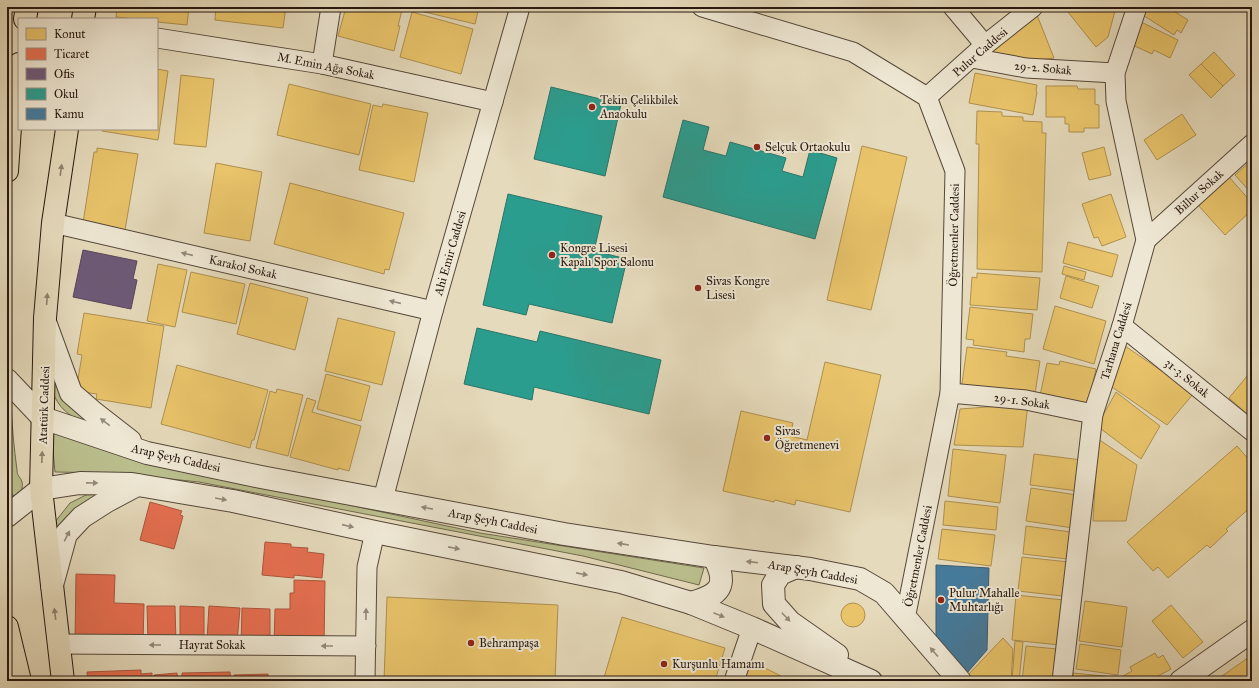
<svg xmlns="http://www.w3.org/2000/svg" width="1259" height="688" viewBox="0 0 1259 688" font-family="'IM FELL Great Primer',serif">
<style>
.green{fill:#babe8c;stroke:#706a4e}
.homes{fill:#e9c46a;stroke:#ae904f}
.shops{fill:#e76f51;stroke:#ad553d}
.offices{fill:#6d597a;stroke:#58455a}
.schools{fill:#2a9d8f;stroke:#297569}
.public{fill:#457b9d;stroke:#3c5d72}
.lines{fill:none;stroke-linecap:round;stroke-linejoin:round}
.minor-casing{stroke:#56483a;stroke-width:21}
.tertiary-casing{stroke:#56483a;stroke-width:24}
.primary-casing{stroke:#26170f;stroke-width:24}
.minor{stroke:#eee7d3;stroke-width:19}
.tertiary{stroke:#eee7d3;stroke-width:22}
.primary{stroke:#e5dabb;stroke-width:22}
.oneway{fill:#8f826e}
.oneway2{fill:#94897b}
.poi-dot{fill:#8f2418;stroke:#eee7d3;stroke-width:1.5}
.labels{text-anchor:middle;stroke-width:4;stroke-linejoin:round;paint-order:stroke}
.street-label{font-size:12px;fill:#26170f;stroke:#eee7d3}
.poi-label{font-size:12px;fill:#26170f;stroke:#eee7d3;text-anchor:start}
</style>
<rect width="100%" height="100%" fill="#e5dabb"/>
<filter id="stains"><feTurbulence type="fractalNoise" baseFrequency=".005" numOctaves="4"/><feColorMatrix values="0 0 0 0 .2 0 0 0 0 .09 0 0 0 0 .02 0 0 0 .5 -.17"/></filter>
<radialGradient id="worn" r=".72"><stop offset=".6" stop-color="#630" stop-opacity="0"/><stop offset="1" stop-color="#630" stop-opacity=".3"/></radialGradient>
<g class="green">
<path d="M50 373 103 429C86 424 66 417 57 401 52 393 51 382 50 373Z"/>
<path d="M7 399 10 400 11 404C12 426 14 448 17 470 17 474 18 475 20 478 24 483 22 488 21 493L17 496 7 494Z"/>
<path d="M51 429 134 459 480 533 704 568 699 585 583 556 199 482 114 473 55 472Z"/>
<path d="M101 494 50 547 55 522 70 503 86 495Z"/>
</g>
<g class="homes">
<path d="M117 7H189L187 25 157 22V19H135L116 17Z"/>
<path d="M216 7H286L283 28 215 20Z"/>
<path d="M346 7H392L402 10 398 26H400L394 51 338 36Z"/>
<path d="M413 7H479L475 24 412 9Z"/>
<path d="M1064 7H1111L1115 11 1108 37 1096 47Z"/>
<path d="M1142 7H1167L1188 20 1181 33 1177 30 1174 35 1138 12Z"/>
<path d="M412 12 473 29 461 74 400 57Z"/>
<path d="M1037 15 1054 58 1008 63 991 58 987 47Z"/>
<path d="M1137 20 1178 40 1170 58 1154 50 1152 54 1126 42Z"/>
<path d="M1214 52 1235 75 1223 86 1201 64Z"/>
<path d="M1201 64 1223 86 1211 98 1189 75Z"/>
<path d="M157 69 168 71 158 140 102 131 103 129H157Z"/>
<path d="M975 73 1037 85 1036 91 1037 92 1033 115 969 103Z"/>
<path d="M181 75 214 79 206 147 174 144Z"/>
<path d="M289 84 371 104 359 155 277 135Z"/>
<path d="M1046 86H1077L1078 89H1095V104L1099 105V128H1084V132H1069V124H1065V117H1046Z"/>
<path d="M383 104 428 113 414 182 359 170 373 105 382 107Z"/>
<path d="M977 111 1002 112V116L1023 117V121L1042 122V133H1046L1042 272 977 269 979 144H976Z"/>
<path d="M1182 114 1196 135 1157 160 1144 140Z"/>
<path d="M862 146 907 157 871 310 827 300Z"/>
<path d="M1104 147 1111 175 1089 180 1082 153Z"/>
<path d="M97 148 138 154 125 230 83 223 94 152H97Z"/>
<path d="M1252 160V194L1235 175Z"/>
<path d="M216 163 262 172 250 241 204 233Z"/>
<path d="M1229 177 1252 203V210L1225 235 1198 205Z"/>
<path d="M290 183 404 213 389 270 385 269 384 274 274 244Z"/>
<path d="M1111 194 1126 237 1102 246 1098 237 1094 238 1082 204Z"/>
<path d="M1068 242 1118 255 1112 277 1063 263Z"/>
<path d="M158 264 187 270 175 327 147 321Z"/>
<path d="M1064 266 1086 272 1084 280 1062 274Z"/>
<path d="M191 272 245 284 236 324 182 312Z"/>
<path d="M977 273 1040 278 1037 310 970 305 972 277 977 278Z"/>
<path d="M1066 276 1099 286 1092 308 1060 298Z"/>
<path d="M250 283 308 298 295 350 237 334Z"/>
<path d="M1055 306 1106 321 1094 364 1043 349Z"/>
<path d="M970 307 1033 314 1030 339H1025L1024 352 973 345 974 340 966 339Z"/>
<path d="M84 313 164 326 151 408 96 399 97 394 76 391 82 355 77 354Z"/>
<path d="M338 318 395 332 382 385 325 371Z"/>
<path d="M1125 346 1194 393 1167 425 1109 385Z"/>
<path d="M967 347 1007 352 1006 356 1040 361 1035 394 961 391Z"/>
<path d="M1060 361 1096 369 1087 410 1039 400 1047 363 1059 365Z"/>
<path d="M825 362 881 375 850 512 796 500 795 505 775 500 774 502 723 491 741 411 793 423 790 436 807 440Z"/>
<path d="M177 365 268 390 254 440H252L250 448 161 424Z"/>
<path d="M1252 370V408L1247 414 1229 398Z"/>
<path d="M326 374 370 386 361 421 317 409Z"/>
<path d="M277 389 303 395 288 456 256 448 270 391 276 393Z"/>
<path d="M1116 392 1160 426 1141 459 1097 426Z"/>
<path d="M307 398 316 401 312 412 361 426 349 471 338 468V470L290 457Z"/>
<path d="M1028 404 1023 447 954 445 960 409Z"/>
<path d="M1098 439 1137 465 1126 521H1093Z"/>
<path d="M1237 446 1252 463V506L1226 529 1228 531 1210 548 1207 545 1168 578 1158 567 1153 571 1127 542Z"/>
<path d="M953 449 1006 455 1000 503 948 496Z"/>
<path d="M1034 454 1082 460 1078 491 1030 485Z"/>
<path d="M1031 488 1077 495 1073 528 1026 521Z"/>
<path d="M945 501 998 507 996 530 943 525Z"/>
<path d="M1026 526 1071 532 1067 559 1023 554Z"/>
<path d="M942 529 995 535 991 566 938 559Z"/>
<path d="M1022 557 1069 562 1066 588H1063L1062 596 1018 591Z"/>
<path d="M1016 595 1064 600 1059 645 1012 640Z"/>
<path d="M387 597 558 605 555 681H384Z"/>
<path d="M1085 601 1127 607 1122 647 1079 641Z"/>
<circle cx="853" cy="615" r="12"/>
<path d="M1171 605 1203 642 1183 658 1152 621Z"/>
<path d="M622 617 725 648 715 681H603Z"/>
<path d="M1003 638 1013 649 1011 681H974L968 675Z"/>
<path d="M1015 641 1023 642 1019 681H1012Z"/>
<path d="M1080 644 1121 650 1118 675 1076 669Z"/>
<path d="M1026 646 1057 649 1054 681H1022Z"/>
<path d="M1155 653 1158 658 1163 655 1171 669 1149 681H1119L1118 679 1132 671 1130 667Z"/>
<path d="M1252 655V681H1215Z"/>
<path d="M751 661 781 676 779 681H741Z"/>
<path d="M1073 673 1115 677V681H1073Z"/>
</g>
<g class="shops">
<path d="M150 502 182 511 180 515 183 516 174 549 140 540Z"/>
<path d="M265 542 291 544V547L308 548 307 552 324 554 322 578 294 575V578L262 575Z"/>
<path d="M76 574 115 575 114 603 144 604 143 643 75 641Z"/>
<path d="M294 580 325 581 324 645H274L275 609H290V593H294Z"/>
<path d="M147 606H175L176 642H148Z"/>
<path d="M180 606 204 607V641H180Z"/>
<path d="M209 606 240 608 237 643 207 640Z"/>
<path d="M242 608 270 609V644H241Z"/>
<path d="M141 670V674L152 673V681H88L87 672Z"/>
<path d="M230 672 231 681H182V673Z"/>
<path d="M177 673 178 681H155L154 675Z"/>
<path d="M268 674V681H234V675Z"/>
<path d="M311 677V681H273V678Z"/>
</g>
<path class="offices" d="M83 250 137 261 133 279 137 280 131 309 73 297Z"/>
<g class="schools">
<path d="M551 87 621 104 605 176 534 159Z"/>
<path d="M683 120 709 127 703 150 726 156 730 142 786 158 782 171 803 177 810 150 837 158 815 239 663 197Z"/>
<path d="M508 194 602 216 594 251 627 259 612 323 529 304 526 315 483 305Z"/>
<path d="M477 328 537 342 540 331 661 360 649 414 534 387 532 400 464 384Z"/>
</g>
<path class="public" d="M936 565 989 568 987 650 967 673 936 638Z"/>
<g class="lines">
<g class="minor-casing">
<g id="minor">
<path d="M702 7 853 52 927 97 955 171 950 393 905 619"/>
<path d="M953 7 985 45"/>
<path d="M157 38 322 64 493 102"/>
<path d="M972 58 1026 68 1115 73"/>
<path d="M322 64 331 7"/>
<path d="M927 97 985 45 1033 7"/>
<path d="M53 223 433 311"/>
<path d="M1146 240 1252 144"/>
<path d="M1122 326 1252 431"/>
<path d="M950 393 1026 400 1093 414"/>
<path d="M383 499 433 311 520 7"/>
<path d="M58 644 366 646"/>
<path d="M365 681 367 567 375 532"/>
<path d="M734 681 752 628"/>
<path d="M1062 681 1093 414 1122 326 1146 240 1116 101 1115 73 1137 7"/>
</g>
</g>
<g class="tertiary-casing">
<g id="tertiary">
<path d="M45 322 71 393 94 413 130 441"/>
<path d="M7 380 43 418 147 453 261 477 564 534 714 557 810 569 860 579 884 593 960 681"/>
<path d="M7 516 41 489 80 483 132 484 233 501 375 532 621 582 691 603 752 628 871 681"/>
<path d="M796 567 780 574 773 585 774 604 790 622 837 655"/>
<path d="M52 585 66 534 82 517 107 501 137 485"/>
<path d="M691 603C720 595 729 586 714 557"/>
<path d="M1181 681 1252 631"/>
</g>
</g>
<g class="primary-casing">
<g id="primary">
<path d="M25 19 27 7"/>
<path d="M83 19 85 7"/>
<path d="M7 171 10 127 19 64"/>
<path d="M7 627 20 681"/>
<path d="M63 681 41 489 45 318 49 271 53 223 67 129"/>
</g>
</g>
<use href="#minor" class="minor"/>
<use href="#tertiary" class="tertiary"/>
<use href="#primary" class="primary"/>
</g>
<defs><path id="oneway-solid" d="M-6-.8H1V-3.2L6.5 0L1 3.2V.8H-6Z"/></defs>
<g class="oneway">
<use href="#oneway-solid" transform="translate(61 170) rotate(-82)"/>
<use href="#oneway-solid" transform="translate(47 299) rotate(-86)"/>
<use href="#oneway-solid" transform="translate(42 457) rotate(-88)"/>
<use href="#oneway-solid" transform="translate(55 614) rotate(-97)"/>
</g>
<g class="oneway2">
<use href="#oneway-solid" transform="translate(187 254) rotate(-167)"/>
<use href="#oneway-solid" transform="translate(395 302) rotate(-167)"/>
<use href="#oneway-solid" transform="translate(105 422) rotate(-143)"/>
<use href="#oneway-solid" transform="translate(92 483) rotate(1)"/>
<use href="#oneway-solid" transform="translate(221 499) rotate(10)"/>
<use href="#oneway-solid" transform="translate(427 508) rotate(-169)"/>
<use href="#oneway-solid" transform="translate(348 526) rotate(13)"/>
<use href="#oneway-solid" transform="translate(67 536) rotate(-63)"/>
<use href="#oneway-solid" transform="translate(623 544) rotate(-171)"/>
<use href="#oneway-solid" transform="translate(454 548) rotate(11)"/>
<use href="#oneway-solid" transform="translate(752 562) rotate(-173)"/>
<use href="#oneway-solid" transform="translate(582 574) rotate(11)"/>
<use href="#oneway-solid" transform="translate(366 614) rotate(-89)"/>
<use href="#oneway-solid" transform="translate(719 615) rotate(22)"/>
<use href="#oneway-solid" transform="translate(786 617) rotate(46)"/>
<use href="#oneway-solid" transform="translate(155 645) rotate(-180)"/>
<use href="#oneway-solid" transform="translate(327 646) rotate(-180)"/>
<use href="#oneway-solid" transform="translate(934 652) rotate(-131)"/>
</g>
<g class="poi-dot">
<circle cx="592" cy="107" r="4"/>
<circle cx="757" cy="147" r="4"/>
<circle cx="552" cy="255" r="4"/>
<circle cx="698" cy="288" r="4"/>
<circle cx="767" cy="438" r="4"/>
<circle cx="941" cy="600" r="4"/>
<circle cx="471" cy="643" r="4"/>
<circle cx="664" cy="664" r="4"/>
</g>
<g class="labels">
<g class="street-label">
<text transform="translate(980 52) rotate(-41)" y="4">Pulur Caddesi</text>
<text transform="translate(326 66) rotate(11)" y="4">M. Emin Ağa Sokak</text>
<text transform="translate(1043 68) rotate(5)" y="4">29-2. Sokak</text>
<text transform="translate(1199 192) rotate(-42)" y="4">Billur Sokak</text>
<text transform="translate(954 235) rotate(-89)" y="4">Öğretmenler Caddesi</text>
<text transform="translate(450 253) rotate(-74)" y="4">Ahi Emir Caddesi</text>
<text transform="translate(243 267) rotate(13)" y="4">Karakol Sokak</text>
<text transform="translate(1116 341) rotate(-73)" y="4">Tarhana Caddesi</text>
<text transform="translate(1187 378) rotate(39)" y="4">31-3. Sokak</text>
<text transform="translate(1022 401) rotate(8)" y="4">29-1. Sokak</text>
<text transform="translate(44 405) rotate(-88)" y="4">Atatürk Caddesi</text>
<text transform="translate(176 458) rotate(13)" y="4">Arap Şeyh Caddesi</text>
<text transform="translate(493 521) rotate(11)" y="4">Arap Şeyh Caddesi</text>
<text transform="translate(918 556) rotate(-79)" y="4">Öğretmenler Caddesi</text>
<text transform="translate(813 572) rotate(10)" y="4">Arap Şeyh Caddesi</text>
<text x="212" y="649">Hayrat Sokak</text>
</g>
<g class="poi-label">
<text x="600" y="104">Tekin Çelikbilek<tspan x="600" dy="14">Anaokulu</tspan></text>
<text x="765" y="151">Selçuk Ortaokulu</text>
<text x="560" y="252">Kongre Lisesi<tspan x="560" dy="14">Kapalı Spor Salonu</tspan></text>
<text x="706" y="285">Sivas Kongre<tspan x="706" dy="14">Lisesi</tspan></text>
<text x="775" y="435">Sivas<tspan x="775" dy="14">Öğretmenevi</tspan></text>
<text x="949" y="597">Pulur Mahalle<tspan x="949" dy="14">Muhtarlığı</tspan></text>
<text x="479" y="647">Behrampaşa</text>
<text x="672" y="668">Kurşunlu Hamamı</text>
</g>
</g>
<rect width="1259" height="688" fill="none" stroke="#e5dabb" stroke-width="24"/>
<rect x="8" y="8" width="1243" height="672" fill="none" stroke="#26170f" stroke-width="2"/>
<rect x="12" y="12" width="1235" height="664" fill="none" stroke="#26170f"/>
<rect x="18" y="18" width="140" height="112" fill="#eee7d3" stroke="#9e9485"/>
<rect x="26" y="28" width="20" height="12" fill="#e9c46a" stroke="#9e9485"/>
<text x="54" y="38" font-size="12" fill="#26170f">Konut</text>
<rect x="26" y="48" width="20" height="12" fill="#e76f51" stroke="#9e9485"/>
<text x="54" y="58" font-size="12" fill="#26170f">Ticaret</text>
<rect x="26" y="68" width="20" height="12" fill="#6d597a" stroke="#9e9485"/>
<text x="54" y="78" font-size="12" fill="#26170f">Ofis</text>
<rect x="26" y="88" width="20" height="12" fill="#2a9d8f" stroke="#9e9485"/>
<text x="54" y="98" font-size="12" fill="#26170f">Okul</text>
<rect x="26" y="108" width="20" height="12" fill="#457b9d" stroke="#9e9485"/>
<text x="54" y="118" font-size="12" fill="#26170f">Kamu</text>
<rect width="100%" height="100%" filter="url(#stains)"/>
<rect width="100%" height="100%" fill="url(#worn)"/>
</svg>
